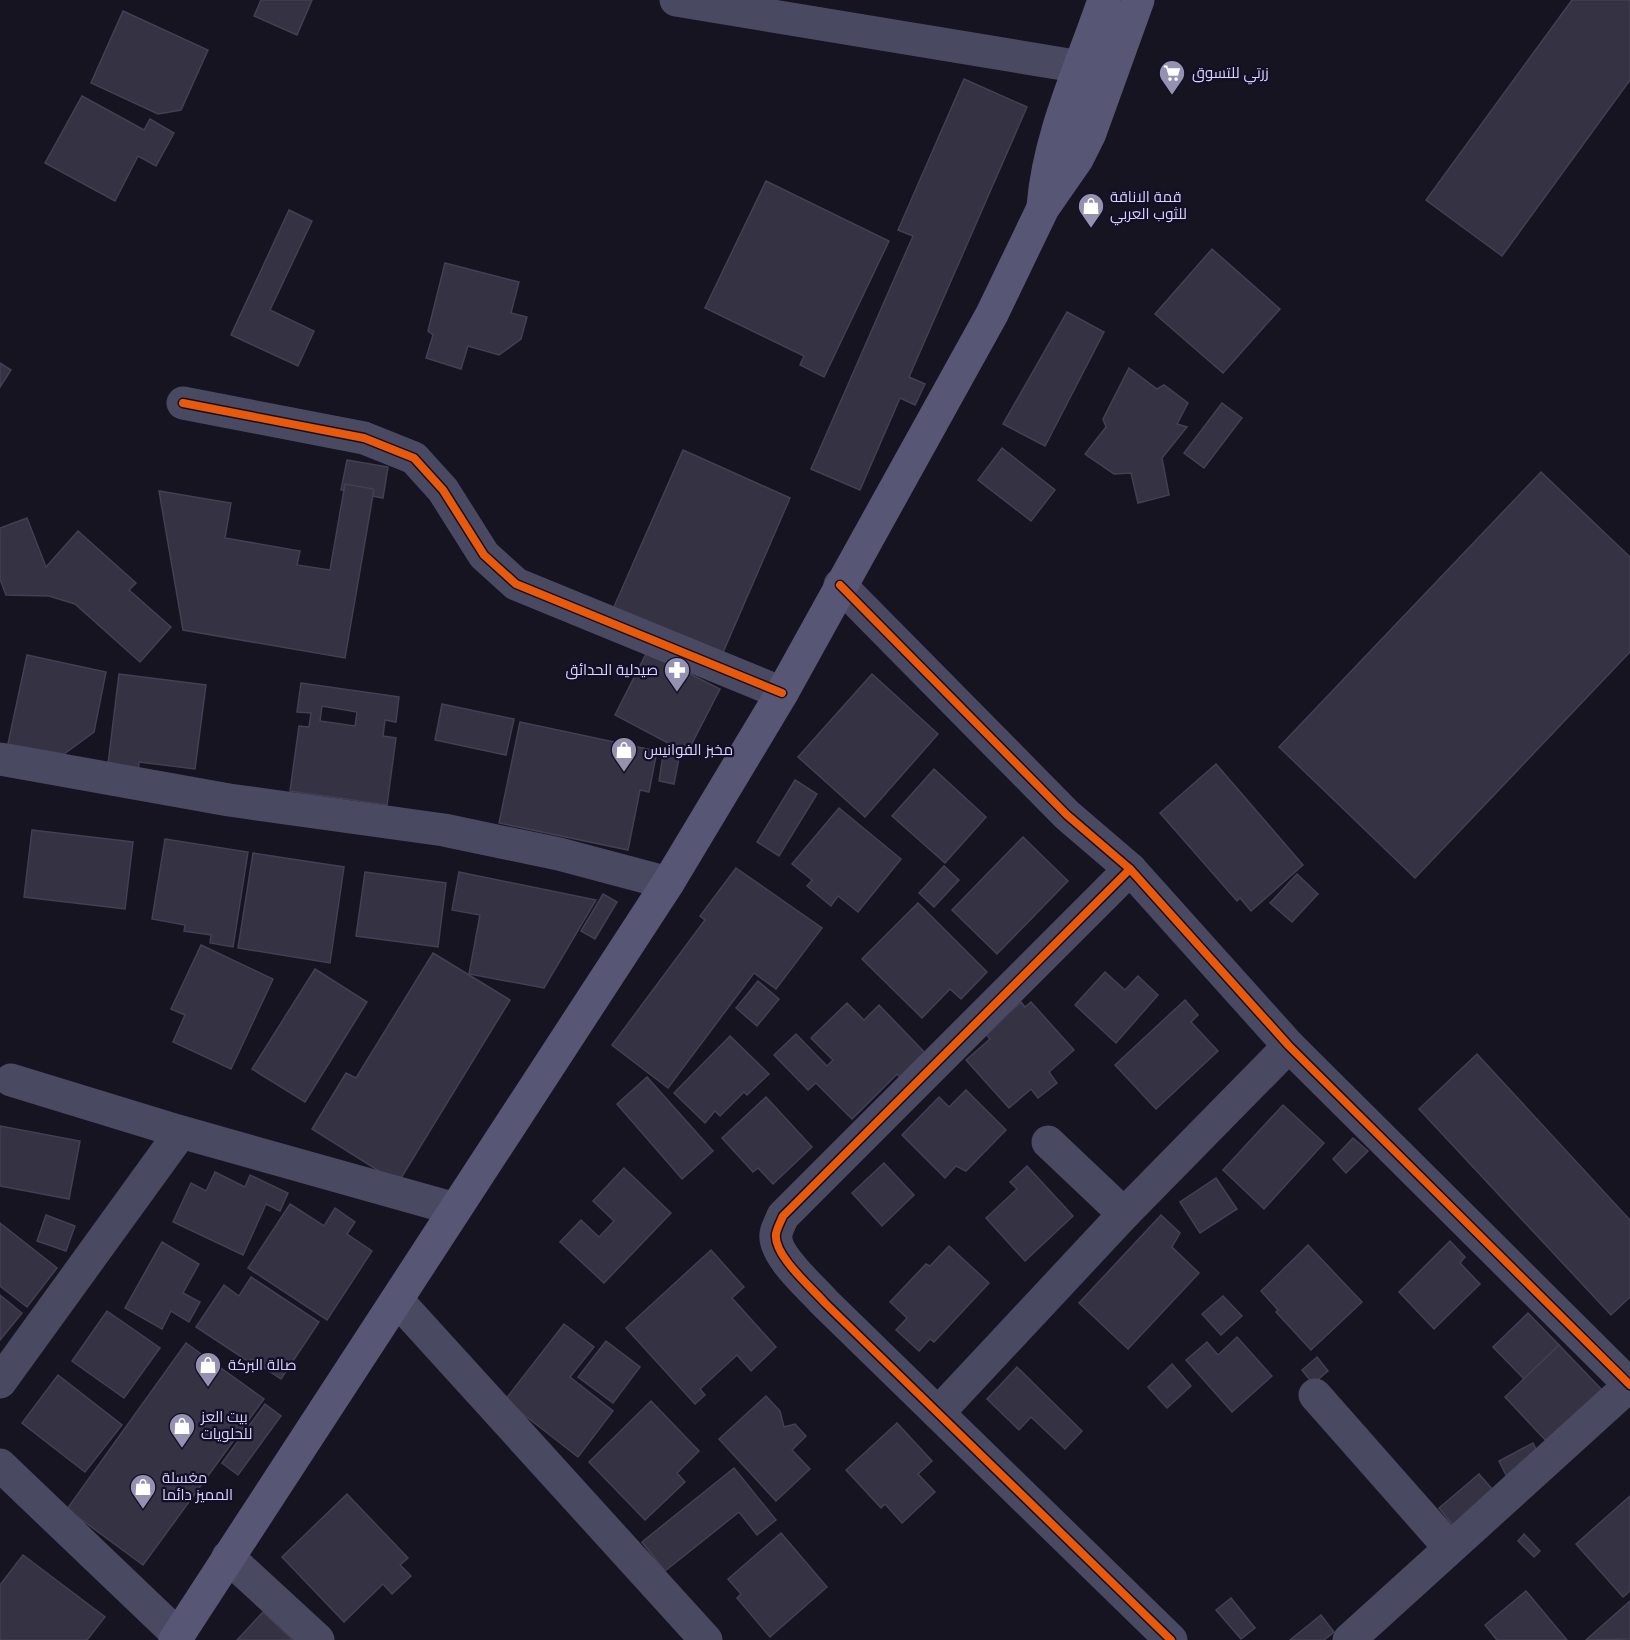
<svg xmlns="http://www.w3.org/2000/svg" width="1630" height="1640" viewBox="0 0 1630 1640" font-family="'Nunito Sans',Cairo,sans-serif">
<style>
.building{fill:#343243;stroke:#433f54;stroke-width:1.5;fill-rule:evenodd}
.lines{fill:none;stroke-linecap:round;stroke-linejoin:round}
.street{stroke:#4a4962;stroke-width:33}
.secondary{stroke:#575674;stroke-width:33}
.cycleway-casing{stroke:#130f26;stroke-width:11}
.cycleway{stroke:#e8590c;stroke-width:8}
.labels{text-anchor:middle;stroke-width:4.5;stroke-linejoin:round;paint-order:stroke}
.poi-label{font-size:15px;fill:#d9d4ff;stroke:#130f26;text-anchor:start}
</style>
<rect width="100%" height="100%" fill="#161421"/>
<g class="building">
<path d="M261 0H312L297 35 254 16Z"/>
<path d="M1572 0H1630V80L1502 256 1426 200Z"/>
<path d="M123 11 208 50 181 110 158 114 91 83Z"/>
<path d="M964 79 1027 107 909 377 925 384 915 405 900 398 860 490 811 469 913 236 898 230Z"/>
<path d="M82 96 144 130 150 119 174 133 156 166 138 156 115 201 45 163Z"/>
<path d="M766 181 889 241 824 377 800 365 804 356 705 308Z"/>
<path d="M289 210 312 221 270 310 314 331 298 366 231 335Z"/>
<path d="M1212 249 1280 309 1223 373 1155 314Z"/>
<path d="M445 263 519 282 511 313 527 317 521 339 499 355 468 346 461 369 426 358 433 335 428 331Z"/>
<path d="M1067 312 1104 332 1045 446 1003 424Z"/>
<path d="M0 363 11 370 0 387Z"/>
<path d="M1129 368 1157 389 1164 385 1188 403 1177 424 1187 427 1162 458 1169 495 1138 503 1131 473 1114 474 1085 454 1106 427 1103 419Z"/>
<path d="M1222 403 1242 418 1204 468 1184 453Z"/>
<path d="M1002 448 1055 490 1031 521 978 480Z"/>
<path d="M683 450 790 498 721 657 613 609Z"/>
<path d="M347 460 388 467 383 498 341 490Z"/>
<path d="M1541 472 1630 557V652L1415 878 1279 747Z"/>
<path d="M345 484 374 489 345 658 183 630 159 491 231 503 225 538 300 551 297 565 330 570Z"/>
<path d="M27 518 46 567 78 531 136 583 129 590 171 627 140 662 75 604 49 596 6 595 0 579V528Z"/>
<path d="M647 652 720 689 687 753 615 715Z"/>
<path d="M27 655 106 672 94 732 64 754 8 744Z"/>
<path d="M119 674 206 685 195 769 139 762 138 775 107 772Z"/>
<path d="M872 674 938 734 865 817 798 757Z"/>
<path d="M301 683 399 697 396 722 385 720 383 736 396 738 387 805 290 791 299 726 309 727 311 713 297 712ZM322 706 357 712 355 726 320 721Z"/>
<path d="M442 704 514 719 506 755 435 740Z"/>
<path d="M520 722 657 751 649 792 640 790 628 850 499 823Z"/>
<path d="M663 755 679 758 674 784 659 781Z"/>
<path d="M1216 764 1303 865 1251 911 1240 898 1237 901 1160 813Z"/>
<path d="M934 769 986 817 945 863 892 816Z"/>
<path d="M795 780 817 794 779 856 757 842Z"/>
<path d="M839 808 901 859 858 912 838 896 831 906 807 886 812 880 792 864Z"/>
<path d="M32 830 133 842 125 909 24 897Z"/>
<path d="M1023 837 1068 881 997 954 952 910Z"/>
<path d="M165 839 248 852 233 947 210 943 211 935 184 931 185 925 152 919Z"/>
<path d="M253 853 344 867 330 963 238 948Z"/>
<path d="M944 866 959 880 934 907 919 893Z"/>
<path d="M736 868 822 928 776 989 754 973 668 1088 612 1045 705 920 700 916Z"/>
<path d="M365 872 446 883 438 947 356 936Z"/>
<path d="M459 872 596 900 544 988 469 974 480 915 452 910Z"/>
<path d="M1297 874 1318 894 1292 922 1270 903Z"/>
<path d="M603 894 617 902 595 939 581 931Z"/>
<path d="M918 903 987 972 961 999 950 989 922 1018 862 959Z"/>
<path d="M201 945 273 979 231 1069 173 1042 185 1015 171 1009Z"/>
<path d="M433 953 510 1000 398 1183 312 1129 346 1073 356 1078Z"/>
<path d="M315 969 367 1002 305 1102 252 1069Z"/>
<path d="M1105 972 1125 990 1138 976 1158 995 1116 1043 1075 1005Z"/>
<path d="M758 981 779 999 757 1026 736 1008Z"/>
<path d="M1185 1000 1198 1015 1191 1022 1218 1051 1156 1109 1115 1065Z"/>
<path d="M1021 1002 1025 1007 1031 1002 1074 1050 1049 1072 1057 1083 1038 1098 1031 1089 1009 1108 966 1060 990 1039 985 1033Z"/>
<path d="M847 1003 864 1020 879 1005 928 1056 904 1081 897 1074 852 1119 816 1083 808 1090 774 1055 796 1034 827 1066 833 1060 811 1038Z"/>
<path d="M730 1036 769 1074 747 1095 744 1092 720 1116 715 1111 705 1123 674 1093Z"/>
<path d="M1477 1054 1630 1220V1297L1611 1315 1419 1109Z"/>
<path d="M647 1077 713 1151 682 1179 617 1104Z"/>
<path d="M966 1090 1006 1130 966 1171 956 1166 945 1178 902 1135 939 1097 949 1107Z"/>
<path d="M766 1097 812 1147 773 1184 758 1168 753 1172 722 1138Z"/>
<path d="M1283 1105 1324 1143 1264 1209 1223 1170Z"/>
<path d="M0 1126 80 1141 69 1199 0 1186Z"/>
<path d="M1353 1138 1368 1151 1346 1173 1333 1159Z"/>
<path d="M884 1163 914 1195 882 1226 852 1193Z"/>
<path d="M1027 1166 1073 1216 1025 1261 986 1218 1017 1189 1010 1182Z"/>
<path d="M624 1168 671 1213 604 1283 560 1242 581 1220 599 1237 614 1221 593 1201Z"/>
<path d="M215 1172 245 1187 250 1175 288 1193 280 1211 266 1204 243 1255 173 1222 191 1183 206 1191Z"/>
<path d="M1216 1178 1237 1209 1200 1233 1180 1202Z"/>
<path d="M290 1204 324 1226 335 1208 355 1222 347 1234 372 1251 327 1320 248 1268Z"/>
<path d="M46 1215 75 1226 66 1251 37 1241Z"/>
<path d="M1161 1215 1180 1233 1172 1247 1199 1273 1128 1349 1079 1303Z"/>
<path d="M0 1223 57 1268 27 1307 0 1286Z"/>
<path d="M1450 1241 1465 1257 1460 1263 1480 1284 1434 1329 1399 1292Z"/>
<path d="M162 1242 199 1264 183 1293 200 1302 189 1322 171 1311 162 1329 125 1308Z"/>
<path d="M1308 1245 1362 1302 1311 1350 1276 1312 1278 1310 1261 1291Z"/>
<path d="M949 1246 989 1283 934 1342 930 1339 919 1351 896 1330 907 1318 890 1302 926 1264 930 1266Z"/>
<path d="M711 1250 744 1287 732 1298 776 1347 751 1371 737 1355 700 1389 705 1395 695 1404 626 1328Z"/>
<path d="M251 1277 319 1322 281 1379 251 1359 249 1362 196 1327 224 1285 239 1296Z"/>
<path d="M0 1295 22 1313 0 1340Z"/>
<path d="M1223 1296 1242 1316 1221 1335 1202 1314Z"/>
<path d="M107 1311 160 1348 124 1398 72 1361Z"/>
<path d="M1528 1313 1559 1345 1524 1379 1493 1347Z"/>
<path d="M564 1324 594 1347 570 1377 613 1411 578 1457 505 1400Z"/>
<path d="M1237 1337 1272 1376 1232 1412 1186 1360 1207 1342 1218 1355Z"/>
<path d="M606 1341 640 1367 613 1403 578 1377Z"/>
<path d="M186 1343 264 1399 143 1565 67 1509Z"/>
<path d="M1559 1345 1604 1392 1549 1444 1505 1397Z"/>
<path d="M1317 1357 1328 1371 1313 1384 1302 1370Z"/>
<path d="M1172 1364 1191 1386 1167 1408 1148 1387Z"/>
<path d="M1017 1367 1082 1431 1065 1449 1031 1417 1019 1430 987 1399Z"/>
<path d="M58 1375 122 1425 85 1472 22 1423Z"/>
<path d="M766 1396 780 1411 784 1427 795 1424 806 1436 792 1450 810 1469 776 1501 719 1439Z"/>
<path d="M651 1401 699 1451 677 1473 685 1482 645 1520 589 1462Z"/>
<path d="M265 1404 281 1416 238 1475 222 1463Z"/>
<path d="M897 1423 932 1461 918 1474 935 1492 902 1523 885 1504 881 1508 846 1470Z"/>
<path d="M1533 1443 1543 1463 1509 1481 1499 1461Z"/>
<path d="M734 1468 776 1520 757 1535 739 1512 665 1571 642 1542Z"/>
<path d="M1479 1474 1500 1498 1459 1533 1439 1508Z"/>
<path d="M347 1494 408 1558 400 1565 411 1576 392 1594 383 1584 344 1622 282 1557Z"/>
<path d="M1630 1496V1591L1623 1597 1576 1544Z"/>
<path d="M781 1533 827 1587 770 1637 737 1598 741 1594 728 1579Z"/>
<path d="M1524 1534 1540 1551 1534 1557 1518 1541Z"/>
<path d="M23 1555 105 1617 87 1640H0V1585Z"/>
<path d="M1526 1591 1567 1640H1497L1485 1625Z"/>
<path d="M1231 1598 1255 1628 1241 1639 1216 1610Z"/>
<path d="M1630 1601V1639L1586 1640Z"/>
<path d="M263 1612 293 1640H237Z"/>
<path d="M1321 1615 1334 1632 1324 1640H1290Z"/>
</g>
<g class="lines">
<g class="street">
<path d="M676 0 1081 67"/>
<path d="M183 403 364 438 414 458 443 490 484 555 516 584 782 693"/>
<path d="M840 585 1067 815 1130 869 1289 1046 1630 1385"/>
<path d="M0 759 229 800 444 830 559 854 668 883"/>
<path d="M1130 869 783 1216C781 1221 777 1228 776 1234 773 1255 812 1288 825 1303L1171 1640"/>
<path d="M11 1080 181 1132 455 1209"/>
<path d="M1048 1142 1124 1214"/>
<path d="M397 1300 706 1640"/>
<path d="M0 1382 181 1132"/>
<path d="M1315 1395 1450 1548"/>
<path d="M938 1413 1124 1214 1289 1046"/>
<path d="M0 1465 178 1635"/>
<path d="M228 1557 318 1640"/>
<path d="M1349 1640 1630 1385"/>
</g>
<g class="secondary">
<path d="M1043 206C1049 134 1081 68 1104 0"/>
<path d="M175 1640 668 883 782 693 992 314 1043 208 1077 159 1090 133 1138 0"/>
</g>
<g class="cycleway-casing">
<g id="cycleway">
<path d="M183 403 364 438 414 458 443 490 484 555 516 584 782 693"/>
<path d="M840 585 1067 815 1130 869 1289 1046 1630 1385"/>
<path d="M1130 869 783 1216C781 1221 777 1228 776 1234 773 1255 812 1288 825 1303L1171 1640"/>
</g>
</g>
<use href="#cycleway" class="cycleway"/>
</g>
<defs>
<g id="supermarket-pin" transform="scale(1.35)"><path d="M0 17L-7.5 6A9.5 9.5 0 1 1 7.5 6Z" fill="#9591b1" stroke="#130f26"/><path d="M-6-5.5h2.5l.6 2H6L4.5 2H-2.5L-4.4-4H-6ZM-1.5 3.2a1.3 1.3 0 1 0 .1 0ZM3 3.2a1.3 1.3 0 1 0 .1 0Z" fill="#fff"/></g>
<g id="shop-pin" transform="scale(1.35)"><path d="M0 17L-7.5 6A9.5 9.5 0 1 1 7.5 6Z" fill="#9591b1" stroke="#130f26"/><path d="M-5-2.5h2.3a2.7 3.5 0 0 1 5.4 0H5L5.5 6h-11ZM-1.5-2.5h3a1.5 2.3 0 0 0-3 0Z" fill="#fff"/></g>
<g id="pharmacy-pin" transform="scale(1.35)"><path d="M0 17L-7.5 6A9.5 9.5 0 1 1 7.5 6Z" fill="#9591b1" stroke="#130f26"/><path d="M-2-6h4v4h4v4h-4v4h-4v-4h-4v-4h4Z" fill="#fff"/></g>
</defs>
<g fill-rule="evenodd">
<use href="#supermarket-pin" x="1172" y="73"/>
<use href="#shop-pin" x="1091" y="206"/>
<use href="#pharmacy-pin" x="677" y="670"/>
<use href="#shop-pin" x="624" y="750"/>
<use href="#shop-pin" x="208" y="1365"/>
<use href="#shop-pin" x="182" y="1426"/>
<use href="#shop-pin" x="143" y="1487"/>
</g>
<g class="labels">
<g class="poi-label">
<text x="1192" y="78">زرتي للتسوق</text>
<text x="1110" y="202">قمة الاناقة<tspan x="1110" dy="17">للثوب العربي</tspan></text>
<text x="658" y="675" text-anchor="end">صيدلية الحدائق</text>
<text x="644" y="755">مخبز الفوانيس</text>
<text x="228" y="1370">صالة البركة</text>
<text x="201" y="1422">بيت العز<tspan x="201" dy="17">للحلويات</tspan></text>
<text x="162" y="1483">مغسلة<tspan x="162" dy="17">المميز دائما</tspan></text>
</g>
</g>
</svg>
